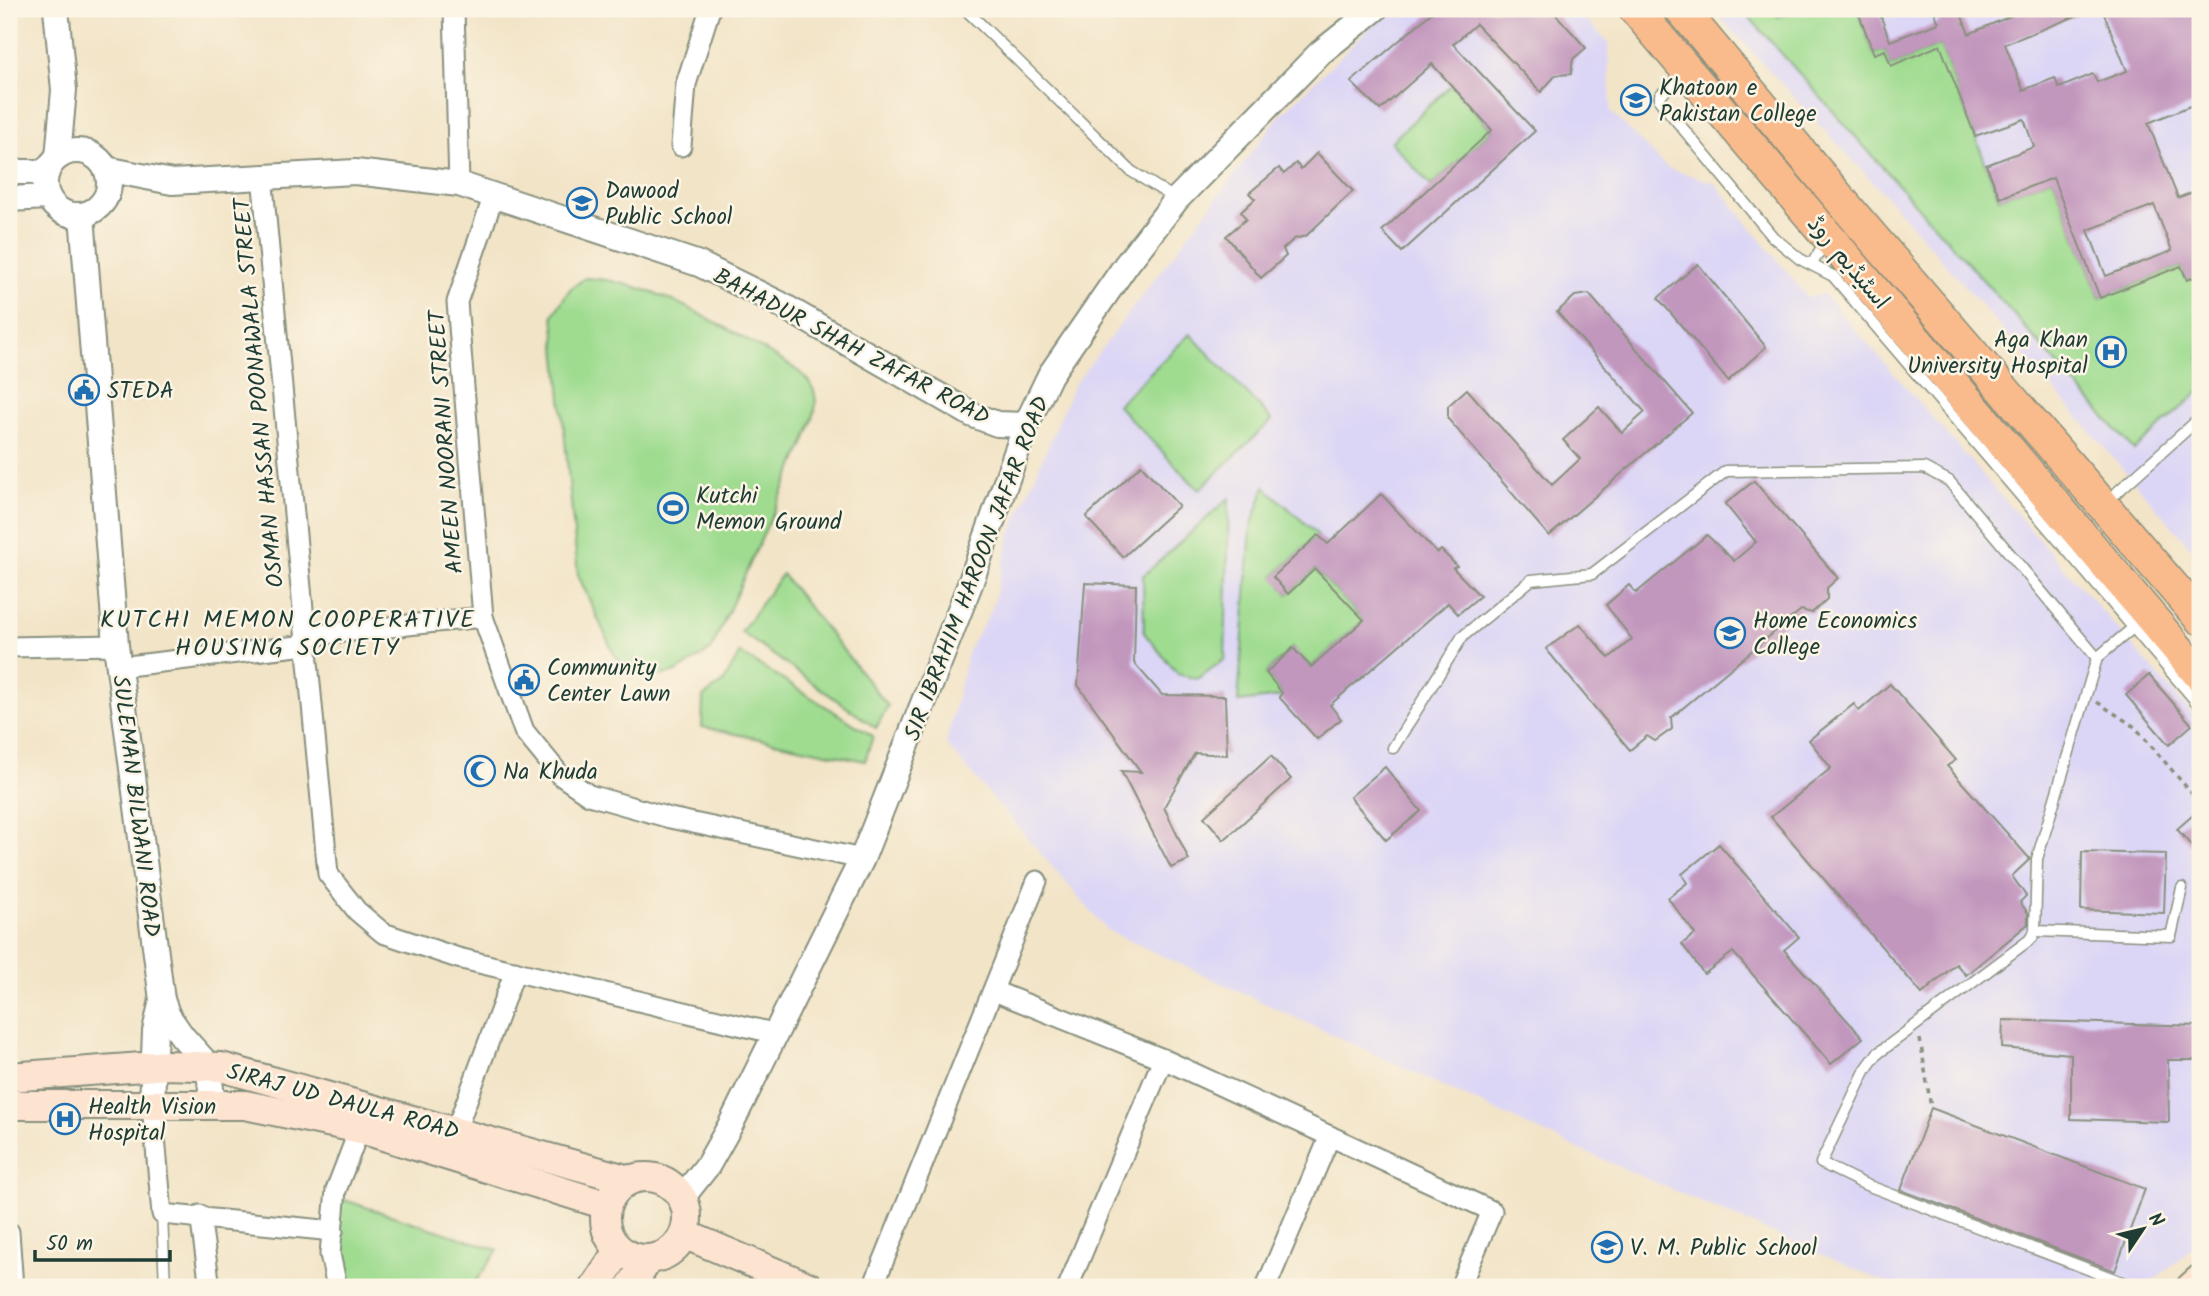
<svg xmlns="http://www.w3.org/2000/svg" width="2209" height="1296" viewBox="0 0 2209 1296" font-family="Kalam,'Playpen Sans Arabic',sans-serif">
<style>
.built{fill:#dcd6f6}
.green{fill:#9fdc90;stroke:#5f8c62;stroke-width:2}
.building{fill:#c297be;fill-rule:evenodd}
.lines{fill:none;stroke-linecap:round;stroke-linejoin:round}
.service-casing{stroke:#88907e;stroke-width:13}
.minor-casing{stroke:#88907e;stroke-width:23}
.tertiary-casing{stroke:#88907e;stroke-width:28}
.secondary-casing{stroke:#88907e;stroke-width:32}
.primary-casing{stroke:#88907e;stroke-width:35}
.path{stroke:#88907e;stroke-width:3.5;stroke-dasharray:5 5;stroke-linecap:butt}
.service{stroke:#fff;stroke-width:10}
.minor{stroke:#fff;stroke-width:19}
.tertiary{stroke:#fff;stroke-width:24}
.secondary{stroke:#fde4d1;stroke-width:28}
.primary{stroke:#fabb8c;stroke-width:32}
.labels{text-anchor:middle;stroke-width:5;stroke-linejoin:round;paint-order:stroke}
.poi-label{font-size:23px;fill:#1f3d34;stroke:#fcf5e5;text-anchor:start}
.street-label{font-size:23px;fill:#1f3d34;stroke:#fcf5e5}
.neighbourhood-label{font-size:24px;letter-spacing:2px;fill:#1f3d34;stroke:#fcf5e5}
</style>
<rect width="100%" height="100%" fill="#fcf5e5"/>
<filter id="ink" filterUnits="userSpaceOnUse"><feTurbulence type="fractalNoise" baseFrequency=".0143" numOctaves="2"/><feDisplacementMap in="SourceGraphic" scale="14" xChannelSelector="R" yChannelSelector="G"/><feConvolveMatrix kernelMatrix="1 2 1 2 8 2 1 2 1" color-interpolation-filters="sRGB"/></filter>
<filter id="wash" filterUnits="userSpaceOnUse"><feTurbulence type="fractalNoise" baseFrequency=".00686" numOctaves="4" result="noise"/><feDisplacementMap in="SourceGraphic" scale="28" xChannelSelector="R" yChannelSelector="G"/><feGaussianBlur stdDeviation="1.57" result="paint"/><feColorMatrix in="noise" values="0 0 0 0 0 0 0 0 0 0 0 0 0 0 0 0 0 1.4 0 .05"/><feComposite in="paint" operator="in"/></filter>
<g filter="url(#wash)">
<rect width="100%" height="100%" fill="#f2e4c7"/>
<g class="built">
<path d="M1388 9H1577L1608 43 1611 112 1667 168 1715 183 1807 297 1824 294 2200 723V1241L2146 1287H1896L1574 1147 1107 930 946 744 968 650 992 609 1010 535 1074 385 1277 119Z"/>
<path d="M1712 9H2200V558L1897 208Z"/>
</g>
<g class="green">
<path d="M1742 9H1774L1778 17 1800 9H1857L1874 54 1885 50 1891 66 1940 45 1999 198 2053 178 2100 298 2181 266 2187 280 2200 275V391L2134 450Z"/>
<path d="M1451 85 1492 130 1431 186 1391 142Z"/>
<path d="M585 278C646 280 712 319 764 350 780 360 800 368 811 385 822 402 811 424 805 442L711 650 676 672 653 677 626 667 614 654 578 575 553 315 570 289Z"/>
<path d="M1190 334 1272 420 1199 490 1117 405Z"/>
<path d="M1265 487 1318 535 1274 576 1288 594 1315 569 1364 620 1311 667 1292 648 1266 673 1282 693 1279 697 1238 702 1251 527Z"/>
<path d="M1229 498 1225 659 1197 679 1178 674 1144 633 1143 576Z"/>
<path d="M782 574 888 706 876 728 741 632Z"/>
<path d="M740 653 873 736 865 761 702 727 703 697 723 683Z"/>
<path d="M335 1197 498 1250 472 1287H337Z"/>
</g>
<g id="blocks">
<g class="building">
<path d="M1436 9H1551L1586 48 1573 59 1571 74 1556 75 1541 92 1476 24 1453 44 1535 131 1402 252 1382 231 1492 130 1432 64 1380 110 1351 82Z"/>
<path d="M1857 9H1878L1890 41 1939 23 1933 9H1959L1969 34 2027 9H2094L2005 44 2023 90 2055 78 2059 88 2093 74 2097 82 2127 71 2102 9H2200V102L2148 123 2178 198 2200 189V275L2187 280 2181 266 2100 298 2053 178 2000 198 1986 165 2034 147 2024 119 1975 136 1940 45 1891 66 1885 50 1874 54ZM2154 205 2172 251 2106 276 2088 230Z"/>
<path d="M1317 153 1353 191 1306 236 1294 239 1283 249 1286 256 1261 278 1226 236 1246 219 1241 212 1255 199 1249 193 1279 168 1284 174 1296 163 1301 169Z"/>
<path d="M1698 264 1766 347 1728 381 1658 298Z"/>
<path d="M1589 294 1692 413 1549 536 1448 419V406L1467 389 1552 485 1580 459 1563 440 1599 407 1622 433 1645 412 1557 312 1575 296Z"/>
<path d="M1141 465 1179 506 1123 557 1086 517Z"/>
<path d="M1754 481 1838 578 1827 588V599L1812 613 1801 610 1671 718 1672 729 1655 741 1647 736 1630 750 1546 649 1580 624 1609 658 1632 639 1606 605 1629 585 1636 593 1707 535 1734 561 1756 542 1725 504Z"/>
<path d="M1381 494 1437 553 1441 550 1457 566 1453 568 1480 596 1458 614 1448 603 1330 705 1341 719 1317 739 1279 697 1282 693 1266 673 1293 648 1311 667 1364 620 1315 569 1288 594 1273 577 1318 535 1328 544Z"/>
<path d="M1085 583 1136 585 1134 663 1162 695 1225 696 1227 755 1195 753 1164 807 1189 860 1171 868 1121 771 1141 772 1078 685Z"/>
<path d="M2149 675 2192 725 2169 745 2126 695Z"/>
<path d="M1890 684 1956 760 1947 766 2030 859 2012 876 2026 896 2020 902 2028 913V924L1966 975 1956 964 1922 994 1771 817 1831 768 1809 740 1854 704 1859 711Z"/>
<path d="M1271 756 1291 779 1224 840 1204 817Z"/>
<path d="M1385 767 1421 811 1386 840 1350 797Z"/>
<path d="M2200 809V856L2177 829Z"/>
<path d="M1719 844 1799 937 1784 950 1863 1038 1831 1064 1733 952 1704 974 1682 944 1695 934 1668 898 1687 883 1682 874Z"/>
<path d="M2082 852 2166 854 2164 913 2081 910Z"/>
<path d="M2003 1020 2200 1026V1060H2168L2169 1122 2071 1119V1054L2002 1048Z"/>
<path d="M1931 1108 2145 1189 2115 1271 1901 1190Z"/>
</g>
</g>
</g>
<g filter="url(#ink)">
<use href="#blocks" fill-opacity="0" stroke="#88907e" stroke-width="2"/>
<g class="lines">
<g class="service-casing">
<g id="service">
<path d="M965 9 1131 171 1176 199"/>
<path d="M1685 75 1660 95V101L1773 237 1800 259 1833 276 2200 706"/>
<path d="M1812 264 1826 240"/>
<path d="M2105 503 2200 418"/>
<path d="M2097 658 2037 859 2035 931 2032 938 1877 1054 1866 1069 1821 1163 1864 1184 2122 1282"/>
<path d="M1393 748 1462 637 1531 580 1592 574 1726 471 1924 468 1949 481 2097 658 2146 617"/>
<path d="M2035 931 2171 936 2182 888"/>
<path d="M162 1214 165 1287"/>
</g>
</g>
<g class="minor-casing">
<g id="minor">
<path d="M454 9 459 184"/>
<path d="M681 146 686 84 710 9"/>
<path d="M262 175 328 874 357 911 383 933 458 958 777 1034"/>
<path d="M494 195 457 302 483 617 524 731 560 775 589 795 670 818 862 859"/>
<path d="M305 636 483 617"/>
<path d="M9 647 116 645"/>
<path d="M119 667 306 645"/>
<path d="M994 991 1163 1059 1492 1211 1460 1287"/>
<path d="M152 1104 162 1214 333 1231"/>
<path d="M451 1143 515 971"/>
<path d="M200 1215 210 1287"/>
<path d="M9 1232 13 1287"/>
<path d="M337 1287 330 1254 336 1190 363 1120"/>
<path d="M873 1287 1037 881"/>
<path d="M1068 1287 1163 1059"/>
<path d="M1266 1287 1330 1136"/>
</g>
</g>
<g class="tertiary-casing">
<g id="tertiary">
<path d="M56 9 64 90 58 157"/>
<circle cx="77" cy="183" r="32"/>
<path d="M106 169 172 182 355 172 459 184 699 264 778 303 973 415 997 424 1026 425"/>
<path d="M9 172H47"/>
<path d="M9 199 48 197"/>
<path d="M82 215 116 645 162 1000 155 1031 152 1104"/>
<path d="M162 1000 168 1016 182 1036 208 1065 213 1104"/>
<path d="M681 1199 708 1165 731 1124 862 859 970 584 1026 425 1050 375 1126 265 1177 199 1320 53 1375 9"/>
</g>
</g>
<g class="secondary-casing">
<g id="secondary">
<path d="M9 1077 169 1065 221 1067 629 1180"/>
<path d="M9 1105H245L361 1129 606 1205"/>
<circle cx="646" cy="1218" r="41"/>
<path d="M684 1234 809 1287"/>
<path d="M595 1287 619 1251"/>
<path d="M630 1287 648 1260"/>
<path d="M2191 1287 2200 1279"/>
</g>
</g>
<g class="primary-casing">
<g id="primary">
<path d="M1635 9 2200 675"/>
<path d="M1681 9 1855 217 2200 618"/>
</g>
</g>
<g class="path">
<path d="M2097 702 2135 727 2200 803"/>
<path d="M1920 1039 1931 1108"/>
</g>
<use href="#service" class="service"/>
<use href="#minor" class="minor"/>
<use href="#tertiary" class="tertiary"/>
<use href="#secondary" class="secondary"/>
<use href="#primary" class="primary"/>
</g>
</g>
<defs>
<g id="university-ring" transform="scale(1.575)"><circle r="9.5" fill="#fcf5e5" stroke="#1f6fb2" stroke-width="1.5"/><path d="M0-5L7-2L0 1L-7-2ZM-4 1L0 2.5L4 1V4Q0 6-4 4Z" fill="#1f6fb2"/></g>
<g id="school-ring" transform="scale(1.575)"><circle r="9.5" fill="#fcf5e5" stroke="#1f6fb2" stroke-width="1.5"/><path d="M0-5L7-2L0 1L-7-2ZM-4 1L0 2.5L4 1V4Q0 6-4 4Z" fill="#1f6fb2"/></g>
<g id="hospital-ring" transform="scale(1.575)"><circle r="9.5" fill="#fcf5e5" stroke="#1f6fb2" stroke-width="1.5"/><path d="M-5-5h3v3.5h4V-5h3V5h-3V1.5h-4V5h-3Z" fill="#1f6fb2"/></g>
<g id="civic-ring" transform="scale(1.575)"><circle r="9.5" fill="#fcf5e5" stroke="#1f6fb2" stroke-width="1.5"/><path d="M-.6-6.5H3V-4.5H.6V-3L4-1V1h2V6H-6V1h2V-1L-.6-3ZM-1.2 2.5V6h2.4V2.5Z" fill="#1f6fb2"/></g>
<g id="stadium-ring" transform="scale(1.575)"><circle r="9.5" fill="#fcf5e5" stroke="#1f6fb2" stroke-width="1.5"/><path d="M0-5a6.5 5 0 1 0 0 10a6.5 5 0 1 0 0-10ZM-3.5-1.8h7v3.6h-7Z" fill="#1f6fb2"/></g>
<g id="mosque-ring" transform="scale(1.575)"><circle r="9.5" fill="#fcf5e5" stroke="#1f6fb2" stroke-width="1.5"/><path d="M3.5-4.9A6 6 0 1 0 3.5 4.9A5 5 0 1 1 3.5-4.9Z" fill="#1f6fb2"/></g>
</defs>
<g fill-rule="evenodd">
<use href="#university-ring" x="1636" y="100"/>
<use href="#school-ring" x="582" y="203"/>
<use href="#hospital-ring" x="2111" y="352"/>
<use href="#civic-ring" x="84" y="390"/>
<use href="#stadium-ring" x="673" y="508"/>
<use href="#university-ring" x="1730" y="633"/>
<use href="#civic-ring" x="524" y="680"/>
<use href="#mosque-ring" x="480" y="771"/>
<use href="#hospital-ring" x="65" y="1119"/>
<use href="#school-ring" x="1607" y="1247"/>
</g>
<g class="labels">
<g class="poi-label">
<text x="1659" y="95">Khatoon e<tspan x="1659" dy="26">Pakistan College</tspan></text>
<text x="605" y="198">Dawood<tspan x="605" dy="26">Public School</tspan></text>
<text x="2088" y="347" text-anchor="end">Aga Khan<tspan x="2088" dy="26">University Hospital</tspan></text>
<text x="107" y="398">STEDA</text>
<text x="696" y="503">Kutchi<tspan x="696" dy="26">Memon Ground</tspan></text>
<text x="1753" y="628">Home Economics<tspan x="1753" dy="26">College</tspan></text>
<text x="547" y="675">Community<tspan x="547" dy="26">Center Lawn</tspan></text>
<text x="503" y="779">Na Khuda</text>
<text x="88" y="1114">Health Vision<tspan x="88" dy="26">Hospital</tspan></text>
<text x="1630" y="1255">V. M. Public School</text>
</g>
<g class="street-label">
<text transform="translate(1849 262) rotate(50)" y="8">اسٹیڈیم روڈ</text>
<text transform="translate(852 346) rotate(28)" y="8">BAHADUR SHAH ZAFAR ROAD</text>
<text transform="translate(258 393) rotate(-95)" y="8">OSMAN HASSAN POONAWALA STREET</text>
<text transform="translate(445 442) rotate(-94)" y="8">AMEEN NOORANI STREET</text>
<text transform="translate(976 568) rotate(-69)" y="8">SIR IBRAHIM HAROON JAFAR ROAD</text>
<text transform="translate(137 806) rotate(83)" y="8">SULEMAN BILWANI ROAD</text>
<text transform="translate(343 1101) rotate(15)" y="8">SIRAJ UD DAULA ROAD</text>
</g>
<g class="neighbourhood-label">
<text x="288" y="627">KUTCHI MEMON COOPERATIVE<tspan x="288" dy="28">HOUSING SOCIETY</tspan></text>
</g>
</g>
<rect width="2209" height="1296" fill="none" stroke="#fcf5e5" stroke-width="35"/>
<g transform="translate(2143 1229) rotate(55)" stroke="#fcf5e5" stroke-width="5" paint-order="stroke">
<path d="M0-5L12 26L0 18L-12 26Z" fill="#1f3d34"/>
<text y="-10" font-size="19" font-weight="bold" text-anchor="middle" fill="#1f3d34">N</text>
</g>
<path d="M35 1250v10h135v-10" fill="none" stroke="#1f3d34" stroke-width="3.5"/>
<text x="46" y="1250" font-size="21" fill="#1f3d34" stroke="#fcf5e5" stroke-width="5" paint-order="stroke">50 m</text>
</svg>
